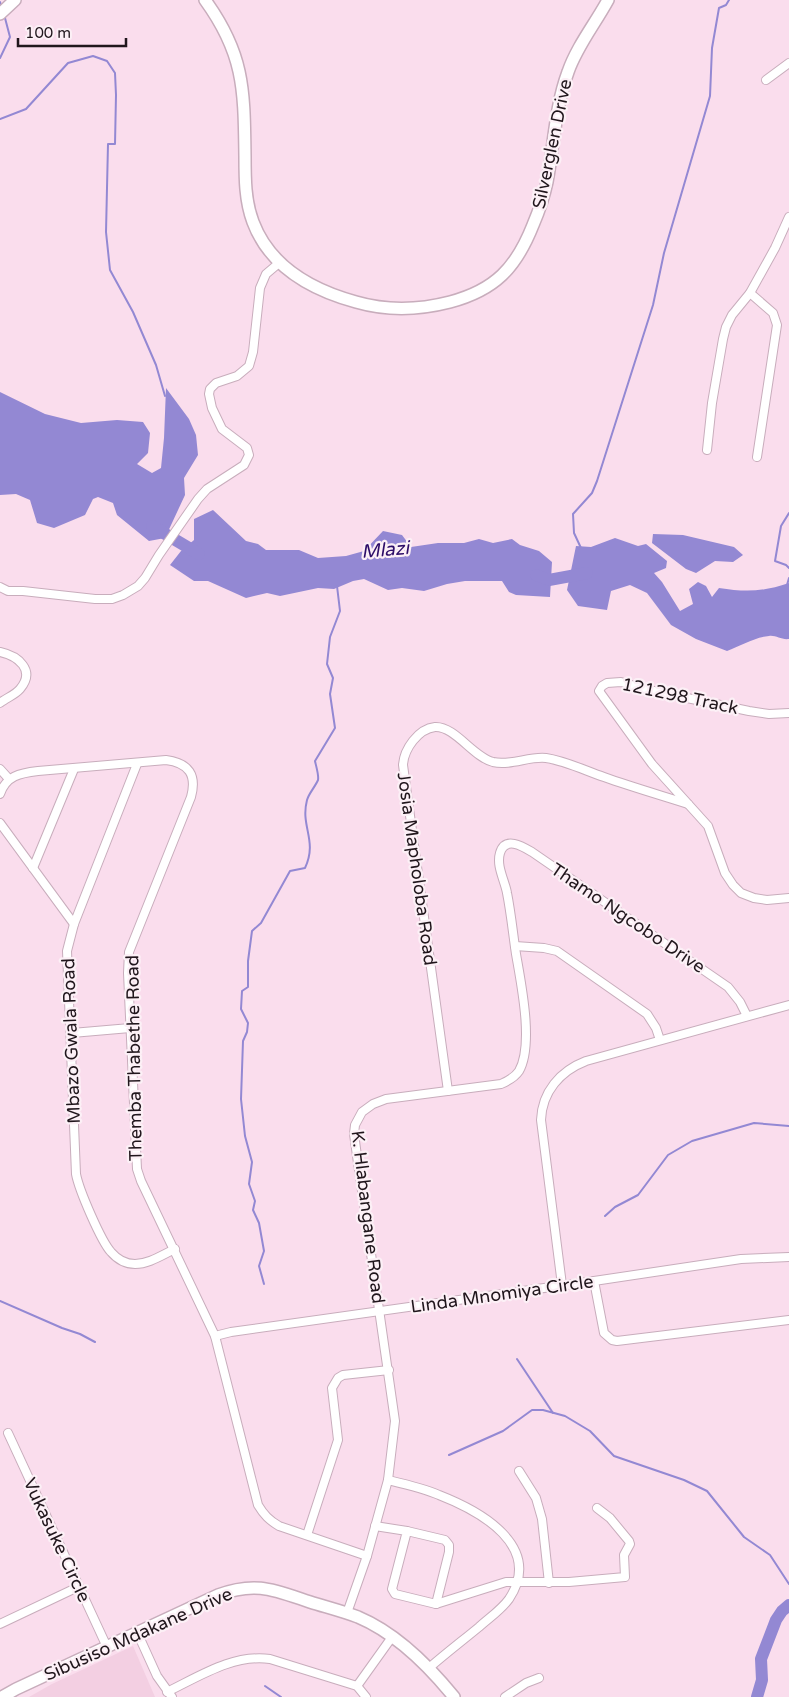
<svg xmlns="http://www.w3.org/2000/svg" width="789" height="1697" viewBox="0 0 789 1697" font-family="'Varela Round',sans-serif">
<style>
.built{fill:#f3cfe2}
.water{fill:#9388d3}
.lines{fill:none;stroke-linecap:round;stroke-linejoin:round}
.stream{stroke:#9388d3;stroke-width:2}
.river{stroke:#9388d3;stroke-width:12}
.street-casing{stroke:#c8adbc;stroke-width:10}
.secondary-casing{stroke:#c8adbc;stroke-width:14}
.street{stroke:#fff;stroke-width:8}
.secondary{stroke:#fff;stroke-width:11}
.labels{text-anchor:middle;stroke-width:4.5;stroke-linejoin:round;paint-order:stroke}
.street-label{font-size:18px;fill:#20161c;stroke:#fcf0f6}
.water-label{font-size:19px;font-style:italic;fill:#2d0e68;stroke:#fcf0f6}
</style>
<rect width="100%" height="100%" fill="#fadded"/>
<path class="built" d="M133 1646 155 1697H29L52 1684Z"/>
<g class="water">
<path d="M166 388 189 419 196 435 198 455 184 478 185 495 165 538 149 541 117 515 113 503 98 497 93 499 85 515 54 528 37 523 30 500 16 494 0 495V392L45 414 81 423 117 420 143 422 150 433 148 453 137 464 152 473 161 468 164 438Z"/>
<path d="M213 510 246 541 258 544 266 550H299L318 558 346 556 364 551 383 531 402 535 411 547 438 543H464L479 539 493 543 512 539 520 545 539 551 552 562 550 597 516 595 509 592 502 581H465L447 584 424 591 402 588 388 590 364 579 353 581 334 589 318 588 280 596 267 593 246 598 208 581H194L170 565 181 551 194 540V519Z"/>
<path d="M653 534 683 535 734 547 743 555 733 562 715 561 696 573 686 569 652 543Z"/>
<path d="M615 538 638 546 646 544 667 561 666 568 654 573 662 582 680 611 693 604 689 589 698 582 706 586 712 597 719 588C745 592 763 592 789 583V639C781 640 776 635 769 636 755 637 740 646 727 651L696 639 671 625 647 593 630 585 611 591 607 610 578 606 567 590 576 546 591 547Z"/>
</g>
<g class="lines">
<g class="stream">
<path d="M0 2 1 5"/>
<path d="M0 58 10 37 5 18"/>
<path d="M0 119 26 109 68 63 93 56 107 61 115 73 116 95 115 144H108L106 232 110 270 133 312 156 365 165 396"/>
<path d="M789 513 781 526 775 561 786 565 789 568"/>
<path d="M581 548 574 533 573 514 592 493 597 481 653 305 664 253 710 96 712 48 719 8 726 5 729 0"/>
<path d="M787 585 789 578"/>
<path d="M605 1216 615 1207 638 1195 668 1155 692 1141 754 1123 789 1126"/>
<path d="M264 1284 259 1266 264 1251 259 1223 253 1210 255 1201 249 1184 252 1162 245 1136 241 1099 243 1041 247 1032 248 1023 241 1009 242 991 248 987V961L252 931 261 923 290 871 305 868C318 840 300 827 307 800 309 793 315 787 318 780 319 775 316 766 315 761L335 728 330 694 333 678 327 664 330 637 340 611 337 586"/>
<path d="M0 1301 62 1328 80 1334 95 1342"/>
<path d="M517 1359 553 1413"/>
<path d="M449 1455 503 1431 532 1410H543L565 1416 590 1431 614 1456 684 1480 707 1491 744 1537 770 1555 789 1584"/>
<path d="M265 1686 281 1697"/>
</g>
<g class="river">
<path d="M152 526 199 554"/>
<path d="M536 575 549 580 587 573"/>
<path d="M757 1697 762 1680 761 1659 776 1620 782 1611 789 1605"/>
</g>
<g class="street-casing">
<g id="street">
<path d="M766 80 789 63"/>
<path d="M750 293 773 313 777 325 757 457"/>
<path d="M707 450 712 403 723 339 726 327 732 315 750 293 775 248 789 217"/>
<path d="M0 587 8 591H23L95 599H112L123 595 138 586 145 578 159 555 198 499 207 489 244 465 249 455 247 448 222 429 212 408 209 394 210 389 216 383 237 376 249 366 253 352 260 288 266 274 279 263"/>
<path d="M0 652C18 656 36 670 20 689 15 695 6 698 0 703"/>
<path d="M789 713 769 714 749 711 649 690 621 682 607 683 602 686 599 691 652 764 708 826 725 873 733 885 741 893 754 898 767 900 789 898"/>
<path d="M137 764 74 924 67 951 76 1174C79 1190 101 1241 111 1252 117 1259 126 1264 135 1264 149 1264 162 1255 175 1249"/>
<path d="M0 769 9 779"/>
<path d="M0 794C6 776 20 773 38 771L166 760C189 763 197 775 191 797L129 952 128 973 137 1169 141 1181 215 1336 258 1505C264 1515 269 1520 279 1526L367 1556"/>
<path d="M0 823 74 924"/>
<path d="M33 868 74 769"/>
<path d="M515 946 544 948 557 951 647 1014 656 1028 660 1040"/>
<path d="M72 1033 130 1028"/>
<path d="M448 1091 403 765C404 749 418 729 435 727 455 726 473 757 493 762 511 766 529 756 546 758 566 761 586 771 604 777 632 787 660 795 688 804"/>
<path d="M594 1281 604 1333 612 1340 617 1341 789 1320"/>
<path d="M562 1285 541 1120C542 1092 560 1071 586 1061L789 1005"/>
<path d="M215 1336 231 1332 594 1281 741 1259 789 1257"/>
<path d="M8 1433 107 1647"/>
<path d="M519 1471 536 1498 542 1519 549 1583"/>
<path d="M388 1480C405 1484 423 1488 439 1495 480 1511 544 1546 509 1599 501 1610 489 1618 479 1627 462 1641 445 1654 429 1668"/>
<path d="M375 1526 407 1531 392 1589 395 1594 436 1604 506 1582H569L625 1577 624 1555 630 1544 629 1541 610 1518 597 1508"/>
<path d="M407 1531 445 1540 449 1545V1552L436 1604"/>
<path d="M307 1535 338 1440 332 1388 338 1378 343 1375 389 1370"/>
<path d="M347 1613 367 1556 388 1480 395 1421 358 1163 354 1134 355 1125 362 1112 373 1104 386 1099 501 1084C508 1081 515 1077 519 1071 534 1045 521 983 516 954 513 934 511 913 507 893 505 881 496 866 500 853 505 836 522 846 532 852L728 987 740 1002 747 1016"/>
<path d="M0 1624 78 1587"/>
<path d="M137 1632 157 1676 172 1697"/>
<path d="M357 1686 392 1637"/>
<path d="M167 1692C200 1676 233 1654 270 1659L357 1686 366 1697"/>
<path d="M505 1697 526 1683 539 1678"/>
</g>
</g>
<g class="secondary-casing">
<g id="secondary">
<path d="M205 0C245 55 244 91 245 156 245 178 245 201 253 222 270 267 312 290 356 302 387 311 419 310 450 302 495 290 516 268 533 225 539 211 544 196 547 182 554 145 555 107 568 72 577 46 595 24 608 0"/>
<path d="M0 14 15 0"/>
<path d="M2 1697 16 1689 218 1595C256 1581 274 1590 310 1602 326 1607 342 1611 358 1617 396 1633 428 1665 454 1697"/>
</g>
</g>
<use href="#street" class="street"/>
<use href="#secondary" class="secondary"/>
</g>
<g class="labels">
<g class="street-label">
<text transform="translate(552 144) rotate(-78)" y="6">Silverglen Drive</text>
<text transform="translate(680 696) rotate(12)" y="6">121298 Track</text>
<text transform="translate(417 869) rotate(82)" y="6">Josia Mapholoba Road</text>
<text transform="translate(628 918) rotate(34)" y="6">Thamo Ngcobo Drive</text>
<text transform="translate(71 1041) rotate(-92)" y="6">Mbazo Gwala Road</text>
<text transform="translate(134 1058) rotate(-91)" y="6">Themba Thabethe Road</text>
<text transform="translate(368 1217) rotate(83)" y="6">K. Hlabangane Road</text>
<text transform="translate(502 1294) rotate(-8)" y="6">Linda Mnomiya Circle</text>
<text transform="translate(57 1540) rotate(65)" y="6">Vukasuke Circle</text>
<text transform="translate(138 1634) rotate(-24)" y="6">Sibusiso Mdakane Drive</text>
</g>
<g class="water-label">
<text transform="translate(385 549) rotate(-5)" y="7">Mlazi</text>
</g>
</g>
<path d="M18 38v8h108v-8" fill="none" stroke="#20161c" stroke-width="2.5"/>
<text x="25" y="38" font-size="15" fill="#20161c" stroke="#fcf0f6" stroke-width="4" paint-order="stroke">100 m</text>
</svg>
